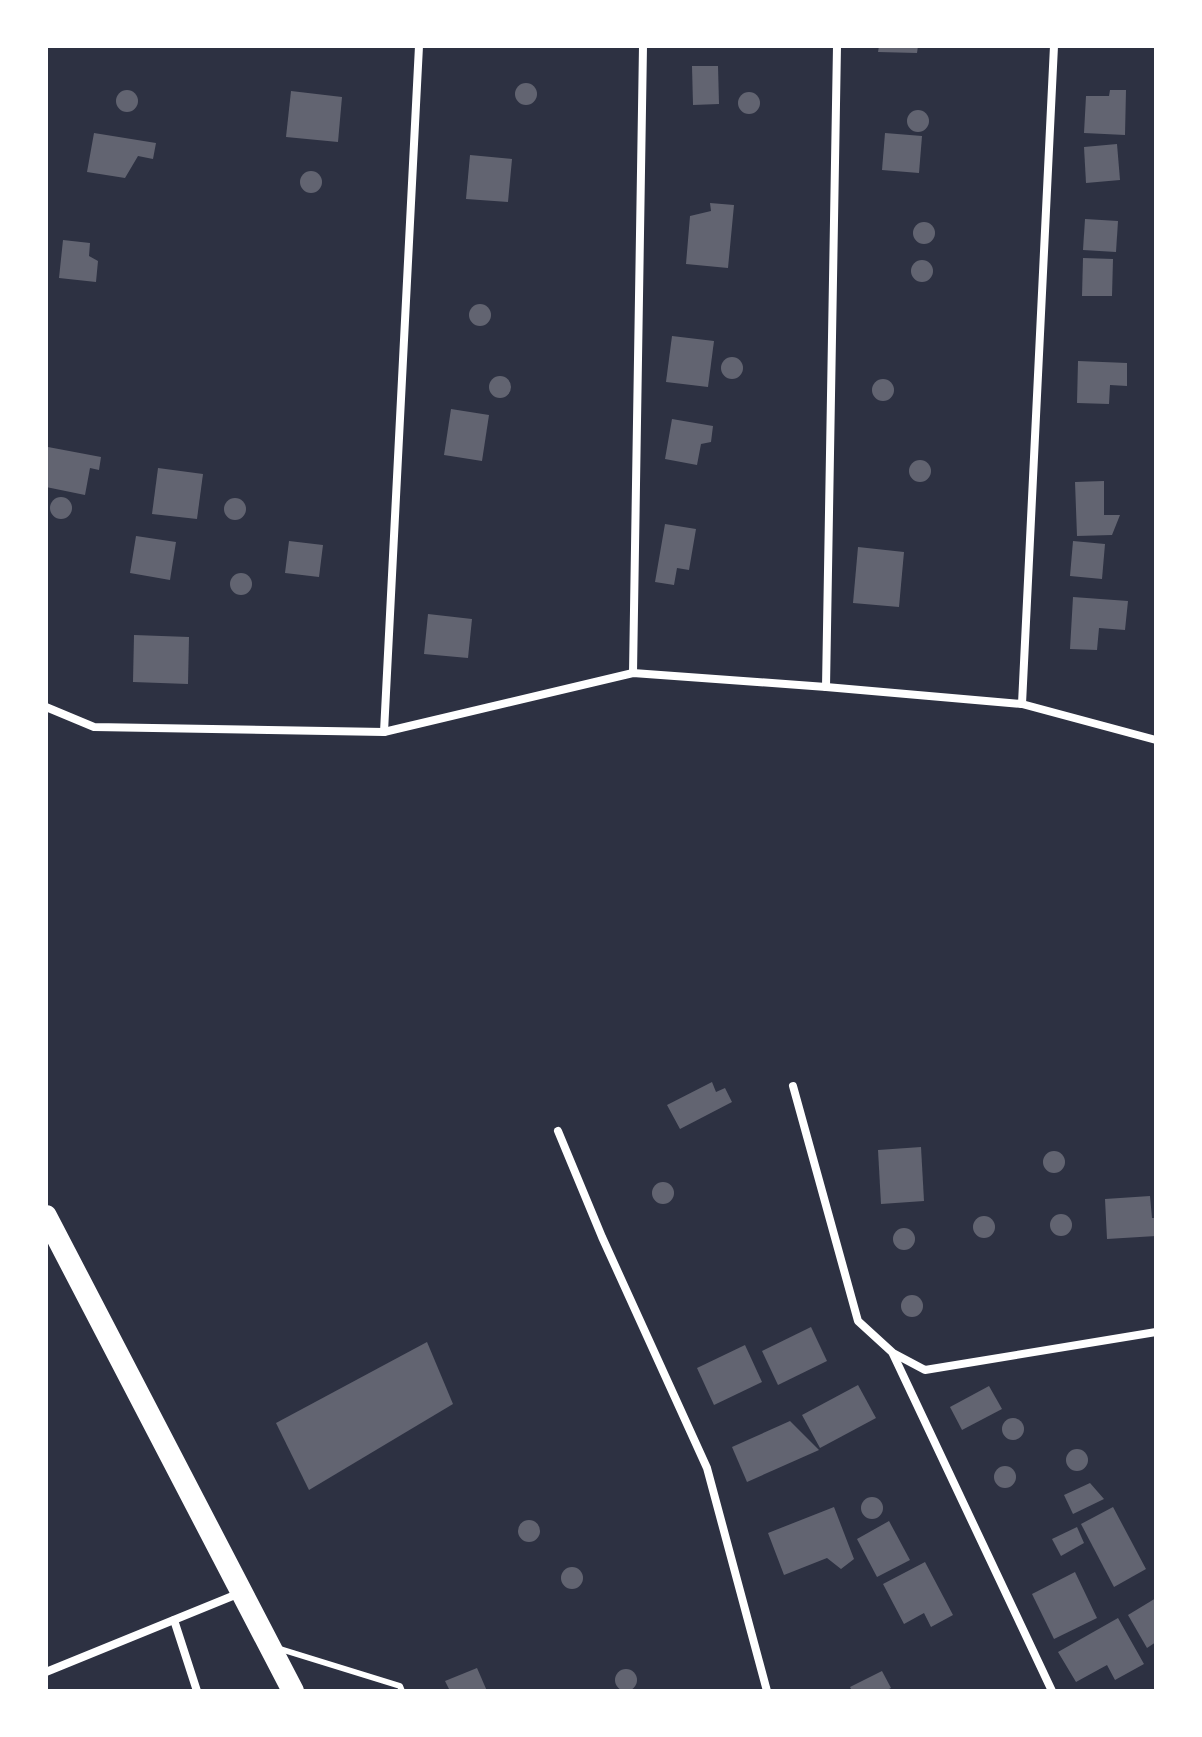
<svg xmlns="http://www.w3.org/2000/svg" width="1202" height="1737" viewBox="0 0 1202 1737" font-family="'Source Sans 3',sans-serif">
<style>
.building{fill:#626471}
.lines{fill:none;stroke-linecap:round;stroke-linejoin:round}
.service{stroke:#fff;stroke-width:6}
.minor{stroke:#fff;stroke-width:8}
.trunk{stroke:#fff;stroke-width:22}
</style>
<rect width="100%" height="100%" fill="#2d3142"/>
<g class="building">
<path d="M879 46H918L917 53 878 52Z"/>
<path d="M692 66H718L719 104 693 105Z"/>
<circle cx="526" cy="94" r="11"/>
<circle cx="127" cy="101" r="11"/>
<path d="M1110 90H1126L1125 135 1084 133 1086 96H1109Z"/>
<path d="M291 91 342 97 338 142 286 137Z"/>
<circle cx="749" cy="103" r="11"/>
<circle cx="918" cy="121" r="11"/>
<path d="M94 133 156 143 153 159 138 156 125 178 87 172Z"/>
<path d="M885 133 922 136 919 173 882 170Z"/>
<path d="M1117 144 1120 180 1086 183 1084 147Z"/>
<path d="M470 155 512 159 508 202 466 199Z"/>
<circle cx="311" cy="182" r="11"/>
<path d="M710 203 734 205 728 268 686 264 690 216 711 211Z"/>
<path d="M1085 219 1118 221 1116 252 1083 250Z"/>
<circle cx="924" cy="233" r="11"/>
<path d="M63 240 90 243 89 256 98 261 96 282 59 278Z"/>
<path d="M1083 258 1113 259 1112 296H1082Z"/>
<circle cx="922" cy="271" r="11"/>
<circle cx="480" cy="315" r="11"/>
<path d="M672 336 714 341 708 387 666 382Z"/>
<circle cx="732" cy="368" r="11"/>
<path d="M1078 361 1127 363V386L1110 385 1109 404 1077 403Z"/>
<circle cx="500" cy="387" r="11"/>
<circle cx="883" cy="390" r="11"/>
<path d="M451 409 489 415 482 461 444 455Z"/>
<path d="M672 419 713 426 711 442 701 444 697 465 665 459Z"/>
<path d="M48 447 101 457 99 470 90 468 85 495 46 487Z"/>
<circle cx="920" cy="471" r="11"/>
<path d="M158 468 203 474 197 519 152 514Z"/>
<path d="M1104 481V515H1120L1112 535 1077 536 1075 482Z"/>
<circle cx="61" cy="508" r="11"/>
<circle cx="235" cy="509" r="11"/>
<path d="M665 524 696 529 689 570 677 568 674 585 655 582Z"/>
<path d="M136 536 176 542 170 580 130 573Z"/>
<path d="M289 541 323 545 319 577 285 573Z"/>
<path d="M1073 541 1105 544 1102 579 1070 576Z"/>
<path d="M858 547 904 552 899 607 853 603Z"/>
<circle cx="241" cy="584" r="11"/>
<path d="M1073 597 1128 601 1125 630 1099 628 1097 650 1070 649Z"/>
<path d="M428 614 472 619 468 658 424 654Z"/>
<path d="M134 635 189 637 188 684 133 682Z"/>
<path d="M712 1082 716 1092 725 1088 732 1102 680 1129 667 1105Z"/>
<path d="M921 1147 924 1201 881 1204 878 1150Z"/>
<circle cx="1054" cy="1162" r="11"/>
<circle cx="663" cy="1193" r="11"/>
<path d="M1150 1196 1152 1218H1156V1236L1107 1239 1105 1199Z"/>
<circle cx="1061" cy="1225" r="11"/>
<circle cx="984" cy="1227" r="11"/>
<circle cx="904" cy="1239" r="11"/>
<circle cx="912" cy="1306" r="11"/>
<path d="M811 1327 827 1361 778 1385 762 1351Z"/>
<path d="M427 1342 453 1404 309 1490 276 1423Z"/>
<path d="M745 1345 762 1382 714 1405 697 1368Z"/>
<path d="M858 1385 876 1418 820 1448 802 1415Z"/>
<path d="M989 1386 1002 1409 962 1430 950 1407Z"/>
<circle cx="1013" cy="1429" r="11"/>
<path d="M790 1421 819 1450 747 1482 732 1447Z"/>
<circle cx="1077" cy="1460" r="11"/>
<circle cx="1005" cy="1477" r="11"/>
<path d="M1090 1483 1104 1499 1073 1514 1064 1495Z"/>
<circle cx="872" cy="1508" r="11"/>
<path d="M834 1507 854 1559 841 1569 827 1558 784 1575 768 1533Z"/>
<path d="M1113 1507 1146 1569 1114 1587 1081 1524Z"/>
<circle cx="529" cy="1531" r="11"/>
<path d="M889 1521 910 1560 877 1577 857 1539Z"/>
<path d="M1077 1527 1084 1543 1061 1556 1052 1539Z"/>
<path d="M925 1562 953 1615 931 1627 924 1613 904 1624 883 1584Z"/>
<circle cx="572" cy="1578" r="11"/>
<path d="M1075 1572 1097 1618 1054 1639 1032 1594Z"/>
<path d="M1156 1598V1642L1147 1648 1128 1615Z"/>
<path d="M1118 1618 1144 1664 1115 1680 1107 1665 1076 1682 1058 1652Z"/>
<path d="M477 1668 487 1691H450L445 1681Z"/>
<circle cx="626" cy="1680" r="11"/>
<path d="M882 1671 891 1688 885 1691H852L850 1687Z"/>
</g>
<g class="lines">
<path class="service" d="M277 1648 400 1686 402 1691"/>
<g class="minor">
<path d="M633 673 643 46"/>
<path d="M826 687 837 46"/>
<path d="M1022 704 1054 46"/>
<path d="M46 707 94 727 384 732 633 673 826 687 1022 704 1156 740"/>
<path d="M384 732 419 46"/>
<path d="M793 1086 858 1321 893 1353 925 1370 1156 1332"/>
<path d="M558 1131 602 1237 707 1468 767 1691"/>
<path d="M893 1354 1052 1691"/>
<path d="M174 1620 197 1691"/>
<path d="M46 1672 240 1593"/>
</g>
<path class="trunk" d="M46 1216 293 1691"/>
</g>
<rect width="1202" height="1737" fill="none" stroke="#ffffff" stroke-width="96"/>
</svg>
